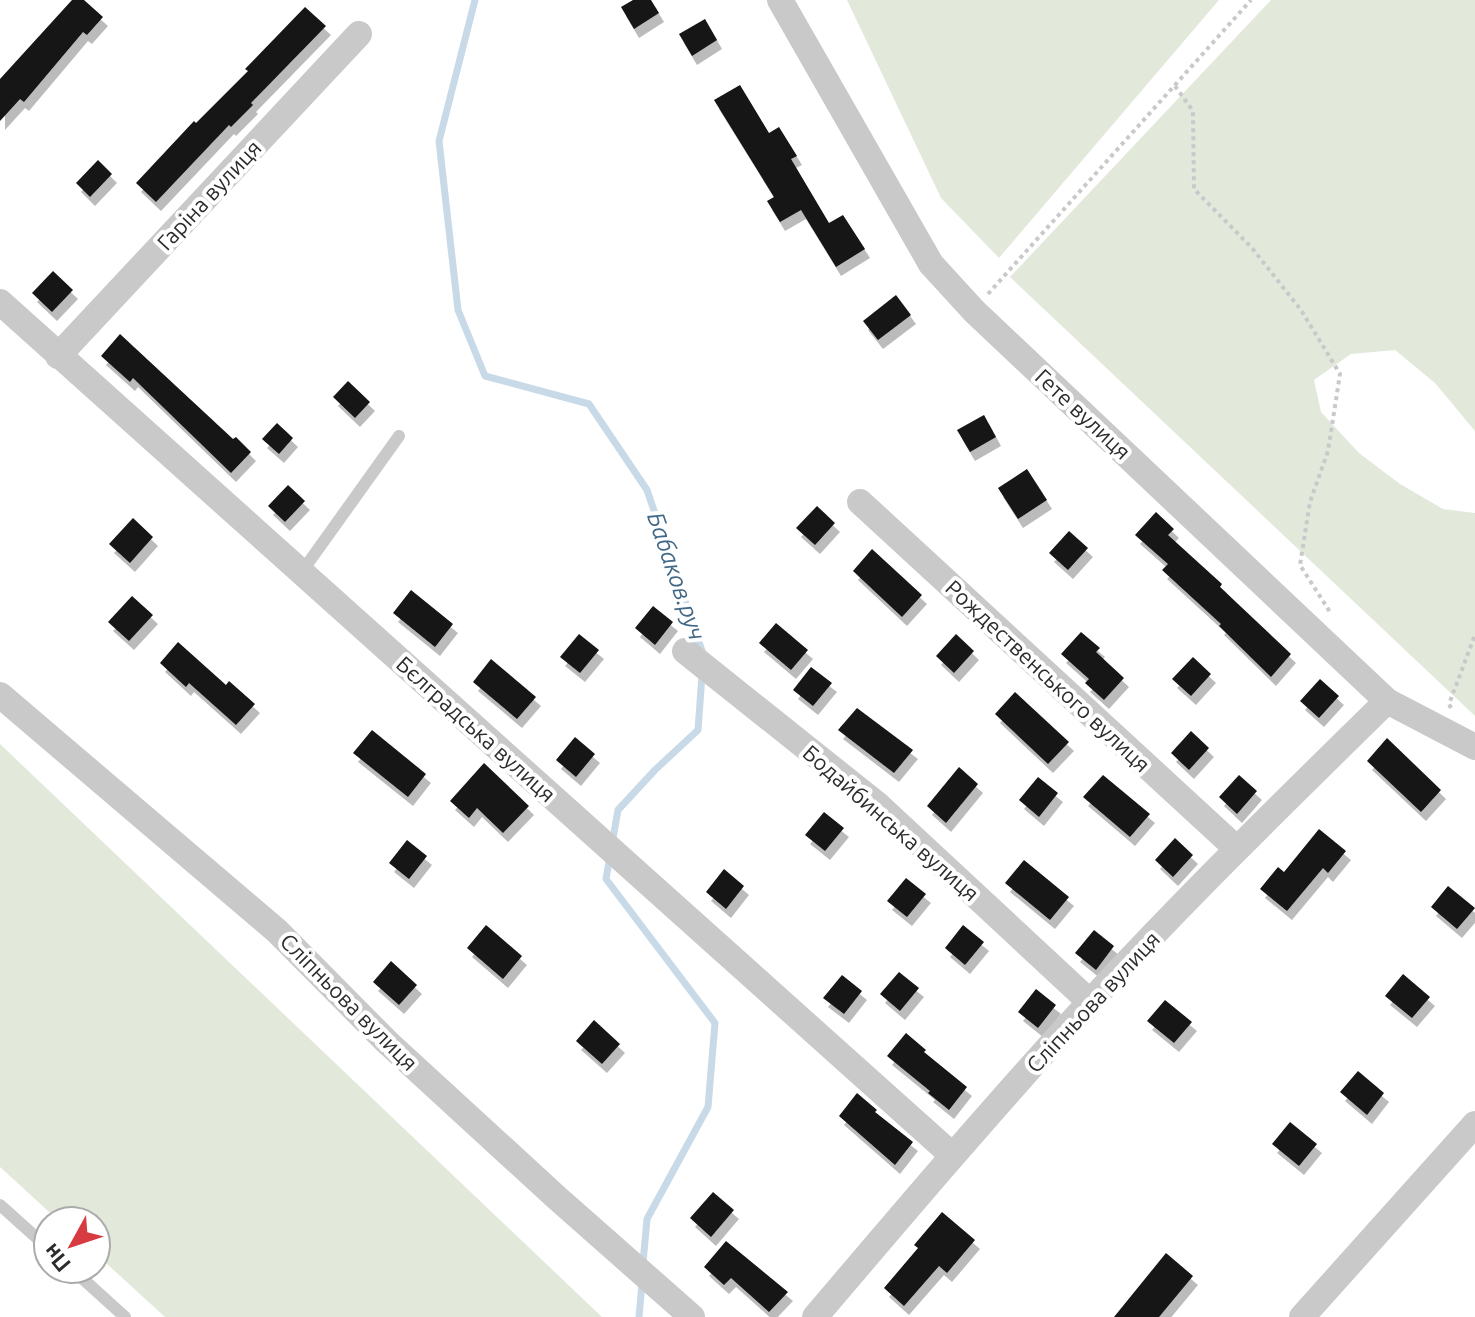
<svg xmlns="http://www.w3.org/2000/svg" width="1475" height="1317" viewBox="0 0 1475 1317" font-family="Ubuntu,sans-serif">
<style>
.green{fill:#e2e9db}
.lines{fill:none;stroke-linecap:round;stroke-linejoin:round}
.stream{stroke:#c8dae8;stroke-width:7}
.building{fill:#131313;filter:url(#shadow)}
.path{stroke:#c9c9c9;stroke-width:4;stroke-dasharray:4 4;stroke-linecap:butt}
.service{stroke:#c9c9c9;stroke-width:12}
.minor{stroke:#c9c9c9;stroke-width:26}
.labels{text-anchor:middle;stroke-width:8;stroke-linejoin:round;paint-order:stroke}
.street-label{font-size:22px;fill:#2c2c2c;stroke:#fff}
.water-label{font-size:24px;font-style:italic;fill:#416987;stroke:#fff}
</style>
<defs>
<filter id="shadow"><feDropShadow dx="5" dy="9" stdDeviation="0" flood-color="#0004"/></filter>
</defs>
<rect width="100%" height="100%" fill="#fff"/>
<g class="green">
<path d="M847 0H1219L999 258 941 198Z"/>
<path d="M1271 0H1475V431L1435 383 1395 350 1351 354 1314 380 1321 412 1359 453 1400 484 1443 509 1475 513V716L1010 277Z"/>
<path d="M0 744 602 1317H165L96 1254V1221H59L0 1167Z"/>
</g>
<g class="lines">
<g class="stream">
<path d="M475 0 439 141 458 310 485 376 589 404 647 490 703 654"/>
<path d="M612 844 618 810 655 770 698 730 702 675"/>
<path d="M610 856 606 879 715 1023 708 1107 647 1219 643 1263"/>
<path d="M639 1317 642 1283"/>
</g>
</g>
<g class="building">
<path d="M72 0H84L103 17 87 35 83 32 24 102 20 99 0 121V79Z"/>
<path d="M633 0H651L659 13 634 29 621 7Z"/>
<path d="M305 7 326 26 251 103 253 105 231 127 229 125 156 202 136 183 194 121 196 123 248 71 245 69Z"/>
<path d="M705 19 717 40 692 56 679 34Z"/>
<path d="M740 85 769 133 779 127 797 156 791 159 829 223 843 215 865 249 836 267 801 210 780 222 767 201 774 197 714 100Z"/>
<path d="M98 160 112 174 90 197 76 183Z"/>
<path d="M53 271 73 290 52 312 32 293Z"/>
<path d="M896 295 911 315 878 340 863 321Z"/>
<path d="M120 334 233 439 236 437 251 452 231 473 133 378 130 382 101 356Z"/>
<path d="M348 381 370 402 355 418 333 397Z"/>
<path d="M984 415 996 437 970 452 957 430Z"/>
<path d="M277 423 293 438 279 454 262 439Z"/>
<path d="M1027 469 1047 500 1018 519 998 488Z"/>
<path d="M288 485 305 501 285 522 268 506Z"/>
<path d="M817 506 835 523 815 545 796 528Z"/>
<path d="M1156 512 1174 529 1168 535 1222 584 1220 587 1291 654 1271 677 1219 626 1221 624 1162 570 1168 564 1135 535Z"/>
<path d="M133 518 153 537 130 563 109 544Z"/>
<path d="M1069 531 1088 548 1068 570 1049 553Z"/>
<path d="M872 549 922 595 902 617 853 571Z"/>
<path d="M411 590 453 624 435 647 393 613Z"/>
<path d="M132 596 153 615 129 641 108 622Z"/>
<path d="M653 606 673 622 655 645 635 628Z"/>
<path d="M776 623 808 650 791 670 759 643Z"/>
<path d="M1081 632 1100 648 1096 652 1124 678 1104 700 1085 683 1089 679 1061 654Z"/>
<path d="M579 634 599 650 580 673 560 657Z"/>
<path d="M956 634 974 651 954 673 936 656Z"/>
<path d="M178 642 226 685 229 681 255 704 236 725 189 683 186 687 160 663Z"/>
<path d="M1193 657 1211 674 1191 696 1172 679Z"/>
<path d="M491 659 536 697 517 719 473 682Z"/>
<path d="M811 667 832 683 813 706 793 690Z"/>
<path d="M1320 679 1339 696 1319 718 1300 701Z"/>
<path d="M1015 692 1069 742 1048 764 995 714Z"/>
<path d="M857 708 913 750 894 773 838 730Z"/>
<path d="M372 730 426 774 408 797 353 753Z"/>
<path d="M1191 731 1209 748 1189 770 1171 753Z"/>
<path d="M575 737 595 754 576 777 556 760Z"/>
<path d="M1387 738 1441 790 1421 812 1367 761Z"/>
<path d="M484 763 529 806 503 833 477 808 469 818 450 801Z"/>
<path d="M959 767 978 784 946 823 927 806Z"/>
<path d="M1103 775 1150 814 1130 837 1083 797Z"/>
<path d="M1239 775 1257 791 1237 814 1219 797Z"/>
<path d="M1038 777 1058 793 1039 817 1019 800Z"/>
<path d="M824 812 844 828 825 851 805 835Z"/>
<path d="M1319 829 1346 851 1328 873 1323 868 1287 911 1260 889 1278 867 1284 872Z"/>
<path d="M1175 838 1193 855 1173 877 1155 860Z"/>
<path d="M407 840 427 856 409 879 389 863Z"/>
<path d="M1024 860 1069 897 1050 920 1005 883Z"/>
<path d="M724 869 744 886 726 909 706 892Z"/>
<path d="M906 878 926 894 907 917 887 901Z"/>
<path d="M1448 886 1475 908 1457 929 1431 907Z"/>
<path d="M486 925 522 956 503 979 467 948Z"/>
<path d="M963 925 984 942 965 965 945 948Z"/>
<path d="M1094 930 1114 946 1096 970 1075 953Z"/>
<path d="M391 961 417 985 399 1005 373 982Z"/>
<path d="M899 972 919 988 900 1011 880 994Z"/>
<path d="M1403 974 1430 997 1412 1018 1385 996Z"/>
<path d="M842 975 862 991 844 1014 823 998Z"/>
<path d="M1036 989 1056 1005 1038 1028 1018 1012Z"/>
<path d="M1165 1000 1192 1022 1174 1043 1147 1021Z"/>
<path d="M594 1020 620 1044 602 1064 576 1041Z"/>
<path d="M906 1033 926 1050 924 1052 967 1087 949 1110 928 1093 930 1091 887 1056Z"/>
<path d="M1358 1071 1384 1093 1367 1115 1340 1092Z"/>
<path d="M857 1093 877 1110 875 1112 913 1142 895 1165 839 1116Z"/>
<path d="M1290 1122 1317 1144 1299 1166 1272 1144Z"/>
<path d="M713 1192 734 1210 711 1237 690 1218Z"/>
<path d="M942 1212 975 1240 947 1273 939 1266 904 1306 884 1288 918 1248 914 1245Z"/>
<path d="M726 1241 788 1292 769 1312 731 1278 724 1285 704 1267Z"/>
<path d="M1166 1253 1193 1276 1159 1317H1114Z"/>
</g>
<g class="lines">
<g class="path">
<path d="M1175 86 1193 111 1194 189 1252 248 1301 310 1340 374 1328 451 1310 502 1300 565 1330 612"/>
<path d="M988 294 1251 0"/>
<path d="M1451 708 1449 704 1475 635"/>
</g>
<g class="service">
<path d="M301 573 399 436"/>
<path d="M0 1205 48 1248"/>
<path d="M72 1269 125 1317"/>
</g>
<g class="minor">
<path d="M780 0 931 264 974 311 1387 701 1475 747"/>
<path d="M0 302 952 1155"/>
<path d="M58 356 359 34"/>
<path d="M860 502 1237 849"/>
<path d="M685 651 878 805 1090 1002"/>
<path d="M0 695 277 931 387 1042 556 1197 692 1317"/>
<path d="M815 1317C905 1211 995 1105 1089 1003 1185 899 1286 800 1387 701"/>
<path d="M1302 1317 1475 1124"/>
</g>
</g>
<g class="labels">
<g class="street-label">
<text transform="translate(209 195) rotate(-47)" y="8">Гаріна вулиця</text>
<text transform="translate(1083 414) rotate(43)" y="8">Гете вулиця</text>
<text transform="translate(1048 676) rotate(43)" y="8">Рождественського вулиця</text>
<text transform="translate(476 729) rotate(42)" y="8">Бєлградська вулиця</text>
<text transform="translate(891 823) rotate(41)" y="8">Бодайбинська вулиця</text>
<text transform="translate(349 1002) rotate(45)" y="8">Сліпньова вулиця</text>
<text transform="translate(1093 1002) rotate(-47)" y="8">Сліпньова вулиця</text>
</g>
<g class="water-label">
<text transform="translate(676 576) rotate(71)" y="8">Бабаков.руч</text>
</g>
</g>
<g transform="translate(72 1245) rotate(230)"><circle r="38" fill="#ffffff" stroke="#ababab" stroke-width="2"/>
<path d="M0-6L14 30L0 20L-14 30Z" fill="#d73a40"/>
<text y="-12" font-size="22" font-weight="bold" text-anchor="middle" fill="#2c2c2c">Пн</text>
</g>
</svg>
